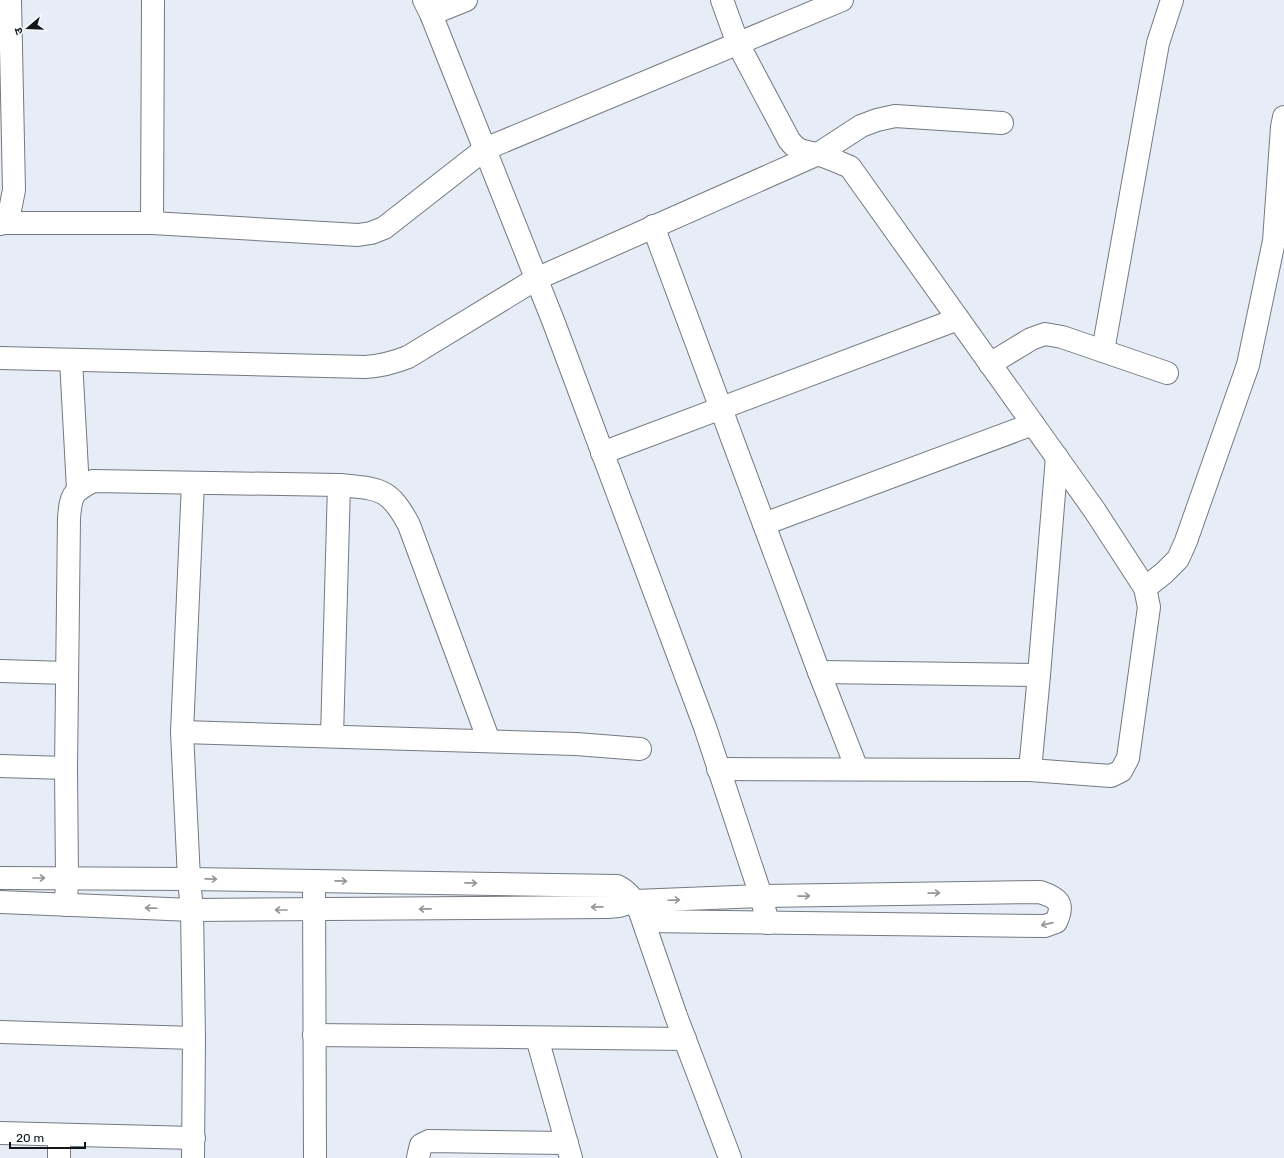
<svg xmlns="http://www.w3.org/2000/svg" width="1284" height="1158" viewBox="0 0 1284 1158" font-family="Rubik,'Noto Sans Devanagari',sans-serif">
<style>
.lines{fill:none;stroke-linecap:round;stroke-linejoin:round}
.street-casing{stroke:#747981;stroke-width:24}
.secondary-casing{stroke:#747981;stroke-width:24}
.street{stroke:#fff;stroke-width:22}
.secondary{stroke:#fff;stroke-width:22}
.oneway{stroke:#949597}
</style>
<rect width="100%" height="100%" fill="#e7edf6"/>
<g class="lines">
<g class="street-casing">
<g id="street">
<path d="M424 0 431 14 554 323 705 727 761 896 768 923"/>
<path d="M431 14 466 0"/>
<path d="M3 223H152L358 235 371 233 384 228 485 149 842 0"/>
<path d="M152 223 153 0"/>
<path d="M0 224 3 223 10 210 14 190 10 0"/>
<path d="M653 226 819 672 857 769"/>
<path d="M1103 351 1158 43 1172 0"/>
<path d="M0 358 365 367C381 366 393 363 408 357L536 279 818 154 861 126 877 120 895 116 1002 123"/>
<path d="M71 360 78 489"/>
<path d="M990 364 1031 339 1045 334 1062 337 1167 373"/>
<path d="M602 453 958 319"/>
<path d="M193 483 182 732 189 879 192 910 194 1038 193 1158"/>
<path d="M764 524 1033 424"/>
<path d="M1145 588 1164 573 1178 559 1186 541 1248 365 1274 241 1282 127 1284 117"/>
<path d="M0 671 67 673"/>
<path d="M819 672 1039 675"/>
<path d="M182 732 576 744 640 749"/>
<path d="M332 736 339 485"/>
<path d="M0 766 66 768"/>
<path d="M718 769 1030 770 1111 776 1121 771 1128 758 1149 607 1145 588 1095 511 850 167C840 163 830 158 820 155 804 150 800 154 789 140L738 44 722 0"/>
<path d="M1030 770 1039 675 1057 457"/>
<path d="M314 881 315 1158"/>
<path d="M635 901 761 896 1040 892C1058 898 1065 903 1056 922L1045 926 644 921"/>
<path d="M66 905 67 878 66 768 69 518C71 495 72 492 93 481L339 485C379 489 389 487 409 525L489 741"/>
<path d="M0 1032 194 1038"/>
<path d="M314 1035 685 1039"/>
<path d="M537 1038 571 1158"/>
<path d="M0 1133 194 1138"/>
<path d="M59 1158V1135"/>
<path d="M418 1158 419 1153 421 1145 429 1141 567 1143"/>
</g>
</g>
<g class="secondary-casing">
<g id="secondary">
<path d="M0 878 189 879 617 886C628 891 635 901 640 912L676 1016 730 1158"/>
<path d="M0 902 192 910 607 907 619 906 635 901"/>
</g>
</g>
<use href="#street" class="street"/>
<use href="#secondary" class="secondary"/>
</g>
<defs><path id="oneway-shaft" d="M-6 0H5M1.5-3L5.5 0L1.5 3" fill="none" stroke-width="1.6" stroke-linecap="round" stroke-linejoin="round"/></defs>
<g class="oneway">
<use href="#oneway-shaft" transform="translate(39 878)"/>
<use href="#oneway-shaft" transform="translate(211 879) rotate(1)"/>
<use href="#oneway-shaft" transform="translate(341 881) rotate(1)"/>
<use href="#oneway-shaft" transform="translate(471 883) rotate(1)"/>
<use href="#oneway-shaft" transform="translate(934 893) rotate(-1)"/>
<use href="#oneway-shaft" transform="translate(804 896) rotate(-1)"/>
<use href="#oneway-shaft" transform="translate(674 900) rotate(-2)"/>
<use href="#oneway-shaft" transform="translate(597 907) rotate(179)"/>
<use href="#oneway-shaft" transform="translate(151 908) rotate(-178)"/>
<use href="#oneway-shaft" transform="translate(425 909) rotate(179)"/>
<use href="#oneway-shaft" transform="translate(281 910) rotate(180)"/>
<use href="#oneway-shaft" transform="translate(1047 924) rotate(167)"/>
</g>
<g transform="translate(28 28) rotate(251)" stroke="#f7fafd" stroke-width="3" paint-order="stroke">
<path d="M0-3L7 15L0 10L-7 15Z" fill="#121417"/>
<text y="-6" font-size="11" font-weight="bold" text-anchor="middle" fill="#121417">उ</text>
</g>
<path d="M10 1142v6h75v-6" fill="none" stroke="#121417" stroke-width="2"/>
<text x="16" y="1142" font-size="12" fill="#121417" stroke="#f7fafd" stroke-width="3" paint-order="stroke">20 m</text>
</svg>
